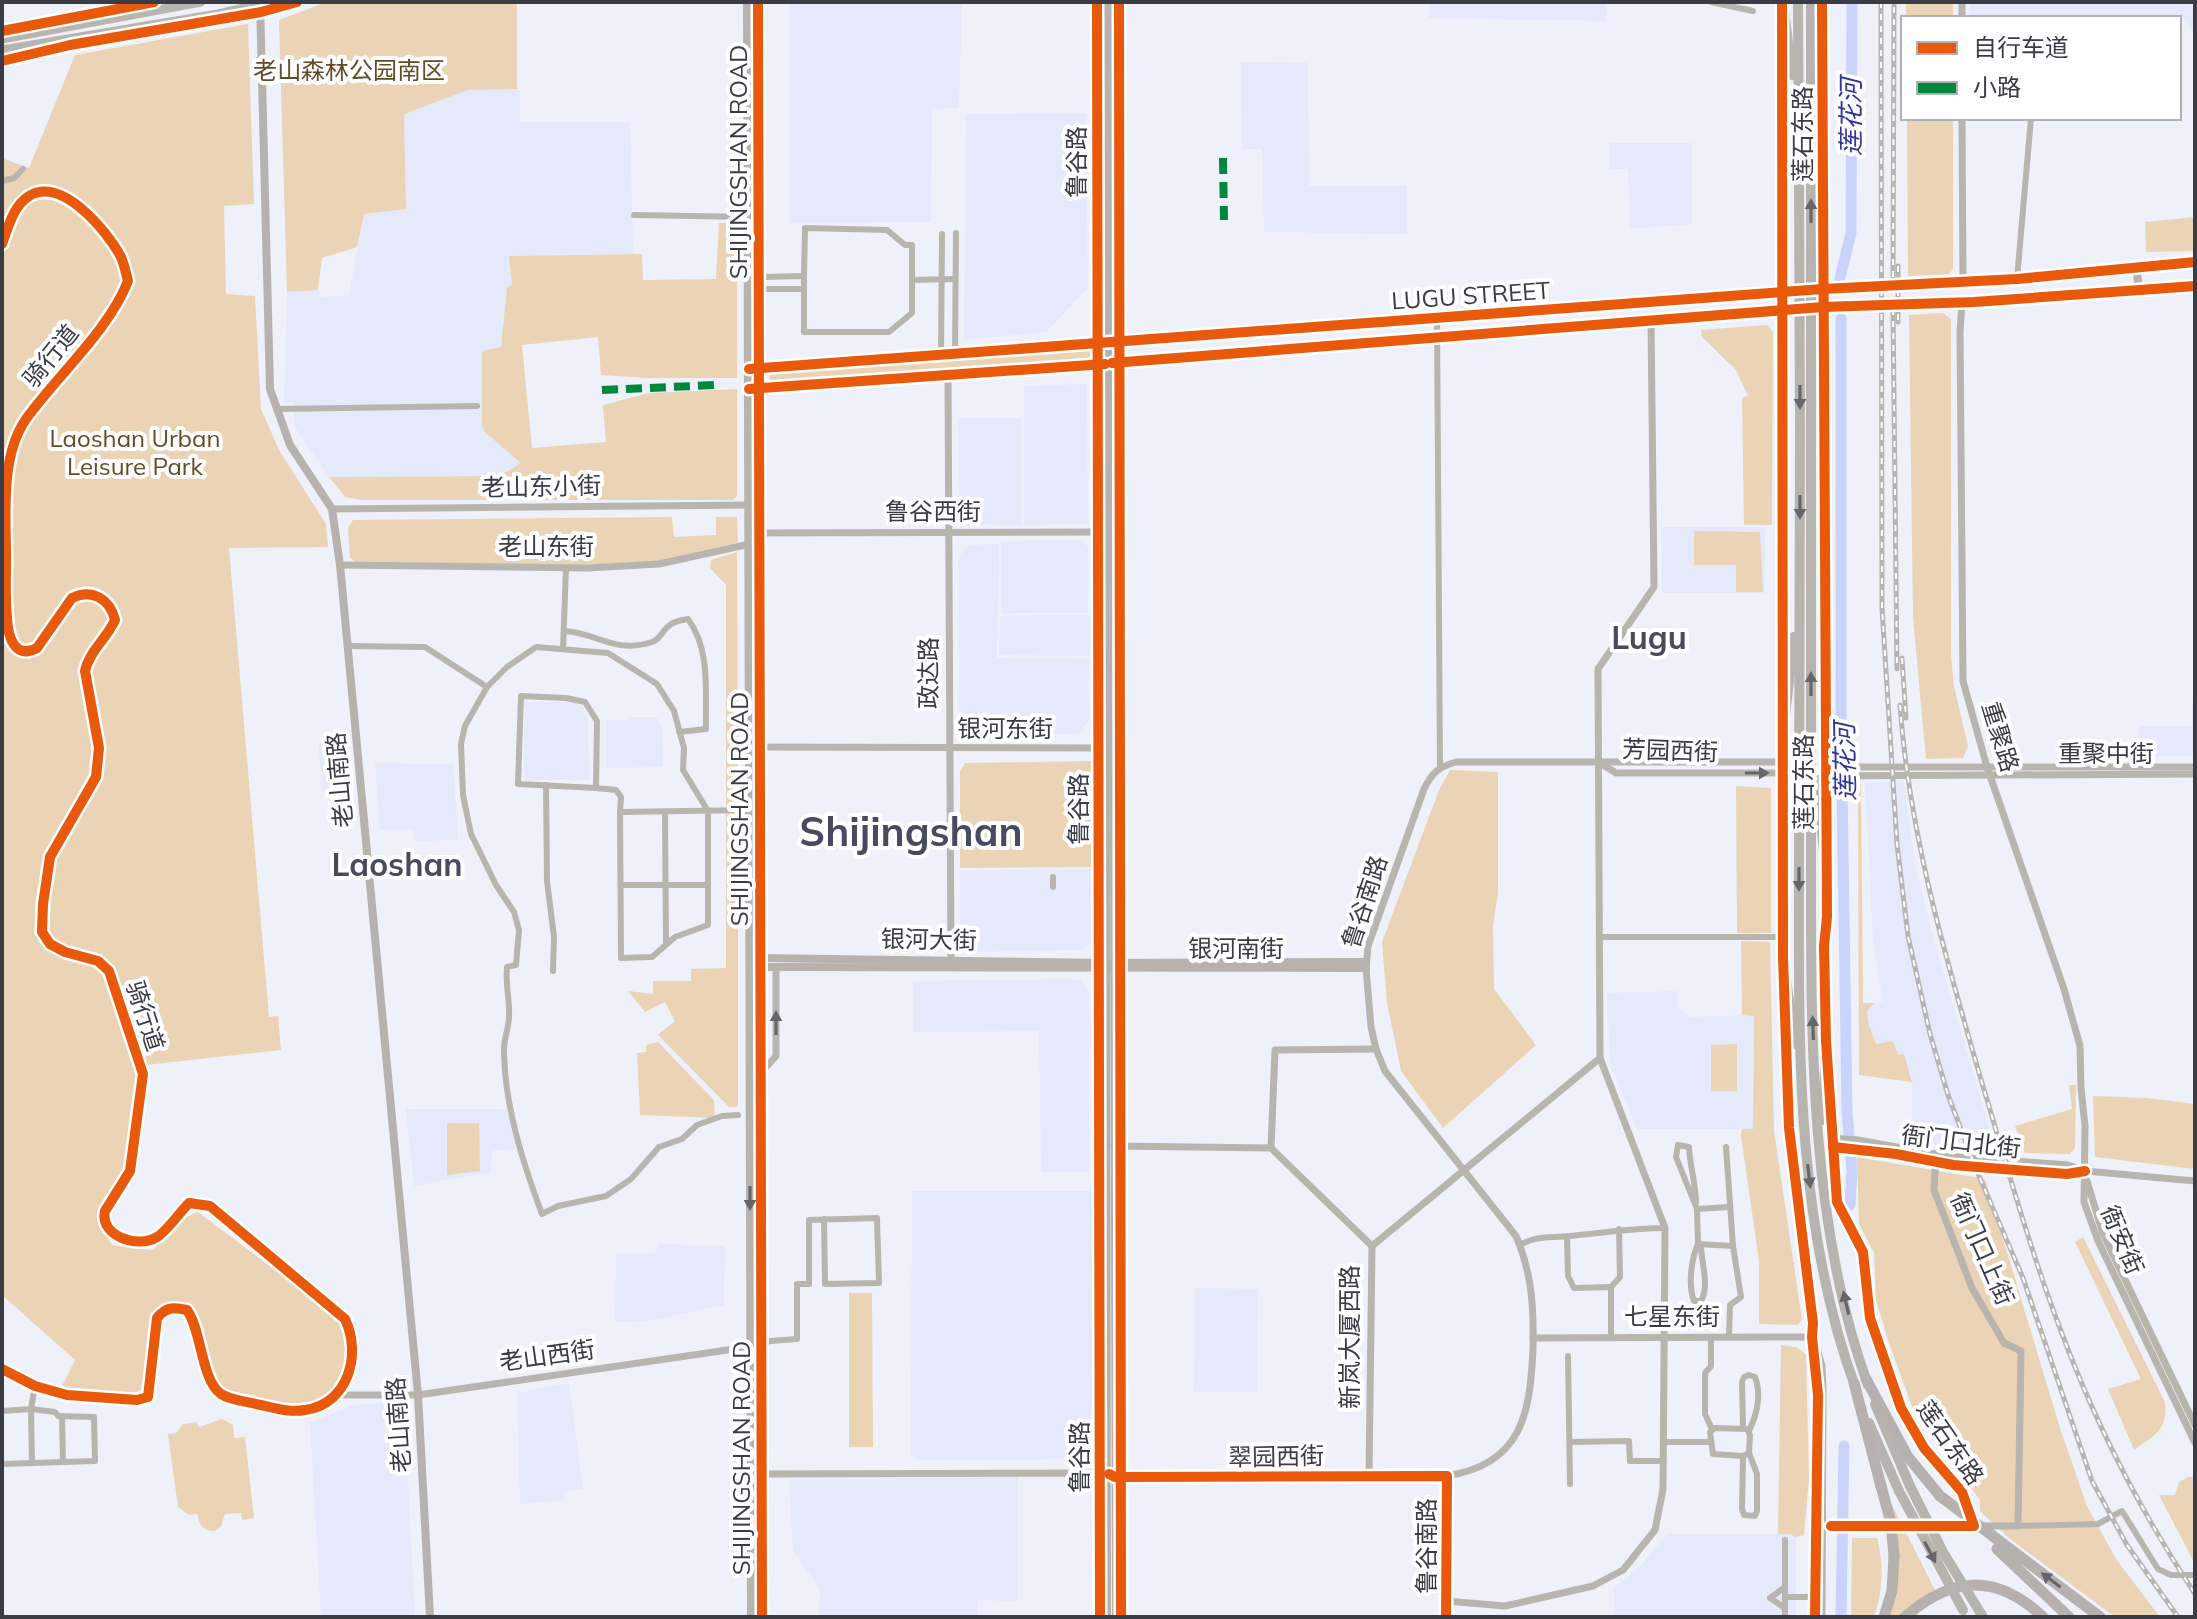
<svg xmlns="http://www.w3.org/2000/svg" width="2197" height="1619" viewBox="0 0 2197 1619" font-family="Mulish,'Noto Sans SC',sans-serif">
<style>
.built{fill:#e4e9fc}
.green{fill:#ead4b5}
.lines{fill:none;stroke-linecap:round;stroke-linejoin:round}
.river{stroke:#cad4fb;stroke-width:11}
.minor{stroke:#b8b4ae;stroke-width:6}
.tertiary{stroke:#b8b4ae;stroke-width:7}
.secondary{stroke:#b7b2ad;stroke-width:8}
.primary{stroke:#b8b5ae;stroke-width:9}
.trunk{stroke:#b7b3ae;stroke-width:10}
.motorway{stroke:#b6b1af;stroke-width:11}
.rail-casing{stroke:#b6b5b4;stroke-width:5}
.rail{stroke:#fff;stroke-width:2;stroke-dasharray:6;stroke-linecap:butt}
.trunk-bridge{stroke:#b7b3ae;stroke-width:10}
.motorway-bridge{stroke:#b6b1af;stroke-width:11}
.quiet{stroke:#00873e;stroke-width:8;stroke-dasharray:16 8;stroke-linecap:butt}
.cycleway-casing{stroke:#fff;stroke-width:15}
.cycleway{stroke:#e8590c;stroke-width:10}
.oneway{fill:#65656a}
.oneway2{fill:#65646a}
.labels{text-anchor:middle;stroke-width:8;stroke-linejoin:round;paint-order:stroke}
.park-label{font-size:24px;fill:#644b27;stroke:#fff}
.street-label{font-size:24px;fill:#393b45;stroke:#fff}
.water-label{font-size:26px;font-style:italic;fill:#2f3696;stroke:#fff}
.district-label{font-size:32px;font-weight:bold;fill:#464b60;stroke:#fff}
.town-label{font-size:40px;font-weight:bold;fill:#464b60;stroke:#fff}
</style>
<rect width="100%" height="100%" fill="#eef1fa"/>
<g class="built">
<path d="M789 2H962L959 108 932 109 931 222 789 223Z"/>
<path d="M1429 2H1607L1606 21 1429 18Z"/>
<path d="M1970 2H2195V31H2191L2189 24 2178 15 1970 18Z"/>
<path d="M1241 62 1308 63 1309 186H1407V234L1264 232 1262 149H1242Z"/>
<path d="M517 89 520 91V122H630L633 254 510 256 512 285 507 287 501 347 482 352V426L486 433 522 463 500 476 329 477 294 426V403H284L287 292 318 290 320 297 349 295 364 214 406 209 404 114 468 90Z"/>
<path d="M1086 113 1088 288 1046 332 964 340 966 114Z"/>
<path d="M1610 143H1692V224L1630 229 1628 169H1610Z"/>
<path d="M1087 384 1088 524 1024 525V386Z"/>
<path d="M958 418H1021V525L960 524Z"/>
<rect x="1662" y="527" width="103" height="66"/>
<path d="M1077 540 1088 546V613H1001V541Z"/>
<path d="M999 544 997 658 1089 659V720L1078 734 972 735 959 722V556L969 545Z"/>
<path d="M1090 615V656L999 655 1000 616Z"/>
<path d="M2192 701H2195V756L2140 757 2139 726H2192Z"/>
<path d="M525 702H576L582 707 588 720 589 780H524Z"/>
<path d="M628 717H656L662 726 663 767 606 768V720H628Z"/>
<path d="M347 740 350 789 323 791 318 743Z"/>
<path d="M375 763 453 764 458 840 415 841 413 829 380 830Z"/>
<path d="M1865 782H1904L1915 866 1938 955 1996 1150 1912 1142V1082L1905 1055 1898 1056 1876 1045 1869 1026 1867 1012 1874 1003 1883 1001 1873 942Z"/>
<path d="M1091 869 1090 944 1083 950 962 952 960 950V871Z"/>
<path d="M1069 979 1081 981 1089 994V1172H1041L1039 1031 913 1032V981Z"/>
<path d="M1677 991V1006L1690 1017 1754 1015 1753 1129H1637L1610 1062 1607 993Z"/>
<path d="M406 1109H507L516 1149 492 1151 491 1172 414 1186Z"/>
<path d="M912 1191H1093L1094 1459 917 1460 911 1454Z"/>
<path d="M659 1244 725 1246 724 1305 648 1321 615 1322 616 1254 655 1253Z"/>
<path d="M1195 1288 1258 1289 1257 1392H1194Z"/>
<path d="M569 1383 583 1489 565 1491 563 1500 520 1504 517 1393Z"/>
<path d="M404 1402 415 1617H321L310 1423 354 1405Z"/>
<path d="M1018 1477V1601L978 1600 977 1617H819L820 1589 793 1550 789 1480Z"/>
<path d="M1667 1534H1791L1796 1537V1617H1614V1587L1640 1567Z"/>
</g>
<g class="green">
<path d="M327 2H517V89L468 90 404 114 406 209 364 214 357 247 322 258 318 290 287 292 279 20Z"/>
<rect x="1906" y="2" width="47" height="16"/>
<path d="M248 24 254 204 224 206 226 294 255 296 261 409 279 450 326 524 328 547 229 548 269 1017 278 1016 281 1050 137 1066 129 1159 107 1197 98 1223 112 1245 153 1250 179 1220 198 1212 340 1319C353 1355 348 1362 333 1396L308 1406H285L221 1389C218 1384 213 1378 211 1372 200 1346 204 1321 178 1304L155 1311 146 1387 129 1396 61 1388 75 1360 2 1295V158L29 168 75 55Z"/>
<path d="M1907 118H1953V269L1949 274 1908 276Z"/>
<path d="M2195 217V251L2146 252 2145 222Z"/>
<path d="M737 222V378H648L601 375 598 337 522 345 532 448 606 442 603 405 649 393 737 389V496L733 500H362L345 497 329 477 500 476 521 463 486 433 482 426V351L501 347 507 287 512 285 509 256 642 254 643 280 716 279 719 223Z"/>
<path d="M1943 313 1951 319V656L1954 686 1968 746 1963 758 1926 759 1913 618 1909 315Z"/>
<path d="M1767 325 1773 332 1772 525H1744L1742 397 1748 396 1736 370 1702 337 1701 330Z"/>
<path d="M1091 348V361L774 384 770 381V375L776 371Z"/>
<path d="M672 517 674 537 716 535V517H737L738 543 658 561 585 565 355 562 350 558 348 528 353 520Z"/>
<path d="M1694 531 1760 532 1763 592H1736V565H1694Z"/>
<path d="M737 552 738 805H726V585L710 568 711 560Z"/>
<path d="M1092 761V867L960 868V771L965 763Z"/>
<path d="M1450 770 1498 772V893L1493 925 1494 989 1536 1045 1443 1128 1401 1071 1387 1003 1382 942 1439 790Z"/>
<path d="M1858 783H1861L1863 1003H1874L1867 1012 1869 1026 1876 1044 1893 1041 1898 1055 1904 1054 1912 1082 1859 1075Z"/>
<path d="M1736 786 1771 788V933H1737Z"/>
<path d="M726 814H738V1107H729L658 1035 675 1021 665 1002 645 1012 628 991 653 994V981H691V969L726 968Z"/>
<path d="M1741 941 1770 942 1774 1131 1802 1320 1798 1325 1759 1324V1261L1741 1136 1742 1129H1753L1754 1016 1742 1015Z"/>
<path d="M658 1042 714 1100 715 1118 640 1115 637 1053 646 1052V1045Z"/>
<path d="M1737 1044V1091H1711V1045Z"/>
<path d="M2069 1085H2076L2075 1148 2070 1154 2025 1153 2015 1126 2072 1109Z"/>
<path d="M2093 1096 2147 1098 2195 1104V1169L2095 1157Z"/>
<path d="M447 1123H479L480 1171 447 1175Z"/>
<path d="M1857 1157 1985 1179 2060 1428 2087 1506 2116 1559 2160 1617H2115L2009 1538 1980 1511V1500L1914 1412 1889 1343 1876 1300 1874 1253 1859 1224Z"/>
<path d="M2083 1237 2165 1402C2168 1430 2155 1435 2134 1450L2108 1389 2141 1379 2075 1242Z"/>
<path d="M849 1293H872L873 1447H849Z"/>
<path d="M1781 1345 1796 1347 1806 1354 1809 1478 1804 1535 1796 1537 1790 1534H1778Z"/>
<path d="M222 1419 233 1425 234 1438 245 1437 254 1518 242 1520 241 1513 225 1514 221 1526 215 1531C202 1531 200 1525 197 1514L189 1515 178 1507 168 1434 176 1433 183 1424 196 1422 199 1427Z"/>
<path d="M2188 1477H2195V1564L2159 1495H2175L2179 1482Z"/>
<path d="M1888 1497 1935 1590 1898 1617H1888L1895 1598Z"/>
<path d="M1852 1538H1877C1884 1564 1883 1591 1874 1617H1851Z"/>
</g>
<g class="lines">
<g class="river">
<path d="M1840 278 1851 233 1852 2"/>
<path d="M1841 319V719L1847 1112 1852 1171 1850 1205"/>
<path d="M1841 1617 1844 1446"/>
</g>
<g class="minor">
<path d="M1711 2 1753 11"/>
<path d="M2 181 14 178 23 169"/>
<path d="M634 215 749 217"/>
<path d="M804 276 805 228 887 230 905 245H912V313L889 332H804V289"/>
<path d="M759 277 804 276V289H759"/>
<path d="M2017 279 2031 118"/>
<path d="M912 280 955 279"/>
<path d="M1437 318 1440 767"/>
<path d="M955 354 956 233"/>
<path d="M941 355 942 234"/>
<path d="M276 409 477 406"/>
<path d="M564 631C598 633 614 654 652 642 661 639 662 630 670 625 674 621 682 620 688 619 711 650 705 692 706 729L679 732"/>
<path d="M347 646 425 647 487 687"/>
<path d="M563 649 566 568"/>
<path d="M546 785 547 881 554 937 553 971"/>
<path d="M596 788 518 784 521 696 566 698 585 702 597 721 596 788 616 790 621 797 620 812"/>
<path d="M665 812 666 944"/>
<path d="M621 885H708"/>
<path d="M1053 887V877"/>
<path d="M1599 937H1783"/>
<path d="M738 1115 722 1116 697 1125 682 1139 659 1147 631 1179 606 1196 558 1206 542 1214C523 1163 505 1107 504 1053 503 1040 509 1029 509 1016 510 1000 505 984 507 967L516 965 519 930 514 912 496 885 471 834 463 795 461 744 465 726 487 687 507 667 536 647 608 653 657 684 674 711 684 748 683 770 708 811V925L675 937 652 957 621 958 620 812 750 810"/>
<path d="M1726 1147 1733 1246 1741 1297 1730 1305 1729 1337"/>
<path d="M1696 1203C1696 1184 1690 1167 1689 1147L1678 1145 1676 1157 1697 1209"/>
<path d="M1729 1207 1697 1209 1698 1244 1733 1246"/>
<path d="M1567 1237 1568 1276 1574 1288 1611 1287"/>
<path d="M1698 1244C1691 1259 1688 1286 1694 1301H1701C1710 1286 1701 1262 1701 1245"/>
<path d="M1520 1245C1537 1235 1551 1238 1569 1236 1602 1233 1633 1228 1665 1228"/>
<path d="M1611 1337V1287L1620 1277 1619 1229"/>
<path d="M1711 1337V1366L1705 1373V1414L1712 1429"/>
<path d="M761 1346 770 1341 797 1339V1284H809V1220L877 1218 879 1283 825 1284 824 1219"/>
<path d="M1568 1356 1570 1484"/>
<path d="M2 1411 31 1409 55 1412 58 1416 94 1417 95 1461 2 1464"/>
<path d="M62 1416 63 1462"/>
<path d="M1715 1428 1747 1429 1750 1435 1749 1453 1743 1456 1713 1454 1710 1432Z"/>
<path d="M1743 1428 1742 1382 1744 1377 1749 1375 1755 1377C1762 1395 1757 1414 1749 1431"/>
<path d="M1570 1442 1629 1441 1630 1461H1663"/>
<path d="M1663 1442H1710"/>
<path d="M1743 1456 1742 1509 1744 1515 1755 1516 1757 1511V1474L1749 1453"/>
<path d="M32 1463 31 1409 35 1386"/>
<path d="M2018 1526 2098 1524 2122 1511 2158 1569 2171 1575H2195"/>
<path d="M1785 1587 1770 1598 1785 1608"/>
<path d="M1785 1597H1815"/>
<path d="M1785 1617V1540"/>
</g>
<g class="tertiary">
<path d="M1962 18V2"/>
<path d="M1782 25 1784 693"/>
<path d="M1822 47 1825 815"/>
<path d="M1962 118 1963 282"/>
<path d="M1962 302 1960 332 1963 681 1987 767 2064 989 2080 1046 2081 1088 2085 1126 2084 1202 2098 1241 2195 1443"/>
<path d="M948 377 951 966"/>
<path d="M332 509 750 505"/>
<path d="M760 533 1106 532"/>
<path d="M340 565 588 568 659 564 750 544"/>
<path d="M761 747 1106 748"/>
<path d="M1600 763 1616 773H1783"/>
<path d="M1824 767H2195"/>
<path d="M1824 776 2195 774"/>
<path d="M1825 859 1826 1043"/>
<path d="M1783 961 1784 721"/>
<path d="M1784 993 1789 1128 1813 1323 1812 1337 1818 1395 1815 1617"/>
<path d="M761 1073 776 1056V967"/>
<path d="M1828 1083 1837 1202 1863 1252 1867 1300 1880 1353 1910 1427 1924 1448 1962 1492 1972 1520"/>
<path d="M1832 1138 1858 1140 1946 1156 2068 1165 2085 1171 2195 1181"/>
<path d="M1114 1146 1271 1148 1372 1246"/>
<path d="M1833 1147 1896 1154 1953 1165 2067 1174 2083 1171"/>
<path d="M1271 1148 1275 1050 1376 1049"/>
<path d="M2087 1181 2103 1234 2195 1425"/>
<path d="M1372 1246 1600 1058"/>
<path d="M1533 1338 1812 1337"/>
<path d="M1815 1342 1822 1366 1823 1391 1822 1617"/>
<path d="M337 1395H418L755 1346"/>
<path d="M761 1474 1106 1473 1115 1477 1447 1476C1522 1464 1530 1414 1533 1349 1534 1309 1532 1273 1516 1236L1385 1071 1376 1049 1371 1027 1366 968 1368 946 1424 789C1432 773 1438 767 1456 762H1783"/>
<path d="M1369 1476 1372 1246"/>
<path d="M1815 1526H2018L2021 1351 2004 1343 1972 1288 1934 1190 1936 1154"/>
<path d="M1446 1601 1505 1606 1593 1586 1623 1570 1655 1530 1663 1489 1665 1228 1600 1058 1598 669 1654 587 1651 319"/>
<path d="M1446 1617 1447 1476"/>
</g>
<g class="secondary">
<path d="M260 2 270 389 290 445 332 509 340 565 418 1395 430 1617"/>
<path d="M1105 2 1107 1617"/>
<path d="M1112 2 1116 1617"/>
<path d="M2136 265 2139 290"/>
<path d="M756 369 1823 289 2017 279 2195 262"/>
<path d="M754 389 948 377 1823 307 1974 302 2195 286"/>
<path d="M755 958 1106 963 1366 962"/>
<path d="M755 967 1366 968"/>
</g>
<g class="primary">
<path d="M2 39 201 2"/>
<path d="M2 50 218 14 270 2"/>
</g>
<g class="trunk">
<path d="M748 2 752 1617"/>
<path d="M758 2 762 1617"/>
<path d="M1783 2 1792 75"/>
<path d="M1798 2 1799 179"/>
<path d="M1811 2V180"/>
<path d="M1816 64 1822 11"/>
<path d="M1800 429C1800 574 1799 719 1799 863 1799 1038 1794 1222 1856 1389"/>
<path d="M1811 429C1811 570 1811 711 1811 852 1811 1025 1808 1221 1868 1385"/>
<path d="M1784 725 1794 637"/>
<path d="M1817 780 1825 862"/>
<path d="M1783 958 1795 1044"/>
<path d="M1823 1120 1826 1041"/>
<path d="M1875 1404 1910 1486"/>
<path d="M1869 1423 1899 1491"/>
<path d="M1975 1604 1983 1617"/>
</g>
<g class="motorway">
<path d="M1866 1379 1908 1457 1940 1496"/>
<path d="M1854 1383 1881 1486"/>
<path d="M2002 1543 2100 1617"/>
<path d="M1997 1549 2069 1617"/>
<path d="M1884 1617 1892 1591 1894 1556"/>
<path d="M1905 1617C1952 1576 1996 1573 2043 1617"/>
</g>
<g class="rail-casing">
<g id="rail">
<path d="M1881 2 1882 608 1897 844 1908 936 1930 1034 1948 1095 1976 1169 2023 1278 2092 1481 2127 1545 2178 1617"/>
<path d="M1898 266V322"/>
<path d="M1893 277 1894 2"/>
<path d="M1893 309 1897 669"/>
<path d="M1902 658 1906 718"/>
<path d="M1900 705C1909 834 1946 959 1982 1083 2007 1166 2030 1250 2061 1331 2095 1423 2141 1512 2195 1594"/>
</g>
</g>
<use href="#rail" class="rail"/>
<g class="trunk-bridge">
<path d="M1799 179 1800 429"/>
<path d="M1811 429V180"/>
<path d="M1910 1486 1943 1552 1975 1604"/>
<path d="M1899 1491 1963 1610"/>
</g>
<g class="motorway-bridge">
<path d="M1881 1486 1891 1523 1894 1556"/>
<path d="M1940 1496 2002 1543"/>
</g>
<g class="quiet">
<path d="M1223 158 1224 220"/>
<path d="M602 390 716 385"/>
</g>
<g class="cycleway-casing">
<g id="cycleway">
<path d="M758 2 762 1617"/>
<path d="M1097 2 1100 1617"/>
<path d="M1119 2 1121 1617"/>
<path d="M1782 2 1783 958 1789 1128 1813 1323 1812 1337 1818 1395 1815 1617"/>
<path d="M1822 2 1827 917 1824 946 1826 1041 1837 1202 1863 1252 1870 1318 1901 1408 1924 1448 1962 1492 1974 1526H1831"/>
<path d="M2 31 154 2"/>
<path d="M2 61 70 45 261 12 297 2"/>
<path d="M2 244C8 228 13 206 29 196 62 176 107 231 121 257 124 264 126 273 128 281 109 330 57 376 26 419 0 457 6 513 6 557 6 577 5 598 7 618 8 636 14 660 37 648L72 598C92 588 110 599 115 620 107 638 89 652 85 671L99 748 96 777 50 857 43 904 42 932 50 944 65 952 98 961 109 971 143 1074 130 1171 105 1211C99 1236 138 1249 157 1237 167 1231 180 1212 189 1203L210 1206 345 1319C362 1355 348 1404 305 1410 288 1413 272 1407 256 1404 245 1401 230 1400 221 1394 201 1380 202 1331 187 1310 173 1307 166 1307 157 1318L148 1397 137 1400 67 1395 35 1386 2 1369"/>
<path d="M1112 363 1823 307 1974 302 2195 286"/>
<path d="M749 369 1823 289 2017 279 2195 262"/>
<path d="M749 389 1105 364"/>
<path d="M1833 1147 1896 1154 1953 1165 2067 1174 2085 1171"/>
<path d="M1109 1474 1115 1477 1447 1476 1446 1617"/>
</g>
</g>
<use href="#cycleway" class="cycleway"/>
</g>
<defs><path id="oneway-solid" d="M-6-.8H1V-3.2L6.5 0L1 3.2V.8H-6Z" transform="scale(2)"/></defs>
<g class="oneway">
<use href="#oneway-solid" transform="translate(1811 211) rotate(-90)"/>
<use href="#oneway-solid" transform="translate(1800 397) rotate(90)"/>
<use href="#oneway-solid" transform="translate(1800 507) rotate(90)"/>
<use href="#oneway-solid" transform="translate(1811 684) rotate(-90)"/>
<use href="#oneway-solid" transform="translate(1757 773)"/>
<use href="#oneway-solid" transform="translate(1799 879) rotate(90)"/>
<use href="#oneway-solid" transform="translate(776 1023) rotate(-90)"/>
<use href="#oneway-solid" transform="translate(1813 1028) rotate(-92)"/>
<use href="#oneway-solid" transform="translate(1809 1176) rotate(83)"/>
<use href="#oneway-solid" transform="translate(750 1198) rotate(90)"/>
<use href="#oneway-solid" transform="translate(1846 1303) rotate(-103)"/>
<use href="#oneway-solid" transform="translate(1930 1552) rotate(62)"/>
</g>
<use class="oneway2" href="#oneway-solid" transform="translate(2051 1580) rotate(-143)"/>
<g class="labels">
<g class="park-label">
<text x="349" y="79">老山森林公园南区</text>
<text x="135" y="447">Laoshan Urban<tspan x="135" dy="28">Leisure Park</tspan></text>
</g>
<g class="street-label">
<text transform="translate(1803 134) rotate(-90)" y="8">莲石东路</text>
<text transform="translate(739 162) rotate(-90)" y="8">SHIJINGSHAN ROAD</text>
<text transform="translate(1077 162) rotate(-90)" y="8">鲁谷路</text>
<text transform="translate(1471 296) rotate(-4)" y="8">LUGU STREET</text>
<text transform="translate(51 356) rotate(-51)" y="8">骑行道</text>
<text transform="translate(541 487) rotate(-1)" y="8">老山东小街</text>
<text x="933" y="520">鲁谷西街</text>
<text x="546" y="555">老山东街</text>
<text transform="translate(929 673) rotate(-90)" y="8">政达路</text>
<text x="1005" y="737">银河东街</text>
<text transform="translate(2000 737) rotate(73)" y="8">重聚路</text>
<text transform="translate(1670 751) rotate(2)" y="8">芳园西街</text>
<text x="2106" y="762">重聚中街</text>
<text transform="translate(340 780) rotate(-95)" y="8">老山南路</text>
<text transform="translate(1804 782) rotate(-90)" y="8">莲石东路</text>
<text transform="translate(740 809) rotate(-90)" y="8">SHIJINGSHAN ROAD</text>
<text transform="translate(1079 809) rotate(-90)" y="8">鲁谷路</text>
<text transform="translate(1365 902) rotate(-72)" y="8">鲁谷南路</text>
<text transform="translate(929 940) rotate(1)" y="8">银河大街</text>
<text x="1236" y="957">银河南街</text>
<text transform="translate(145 1016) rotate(72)" y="8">骑行道</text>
<text transform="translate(1961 1142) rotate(7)" y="8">衙门口北街</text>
<text transform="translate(2122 1240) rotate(67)" y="8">衙安街</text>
<text transform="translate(1982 1249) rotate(66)" y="8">衙门口上街</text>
<text x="1672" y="1325">七星东街</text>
<text transform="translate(1350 1337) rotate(-90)" y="8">新岚大厦西路</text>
<text transform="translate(547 1356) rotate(-8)" y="8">老山西街</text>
<text transform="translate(399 1425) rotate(-94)" y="8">老山南路</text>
<text transform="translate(1950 1443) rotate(55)" y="8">莲石东路</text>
<text transform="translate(1080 1457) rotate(-90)" y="8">鲁谷路</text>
<text transform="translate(1276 1457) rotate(-1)" y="8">翠园西街</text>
<text transform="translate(742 1458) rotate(-90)" y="8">SHIJINGSHAN ROAD</text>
<text transform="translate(1427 1546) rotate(-90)" y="8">鲁谷南路</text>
</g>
<g class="water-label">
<text transform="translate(1851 117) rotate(-90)" y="9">莲花河</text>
<text transform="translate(1845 762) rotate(-91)" y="9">莲花河</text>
</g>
<g class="district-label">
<text x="1649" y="649">Lugu</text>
<text x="397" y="876">Laoshan</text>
</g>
<g class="town-label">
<text x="911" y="846">Shijingshan</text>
</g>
</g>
<rect width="2197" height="1619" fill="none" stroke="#393b45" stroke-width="8"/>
<rect x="1901" y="16" width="280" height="104" fill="#ffffff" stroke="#b0b1b5" stroke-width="2"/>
<rect x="1917" y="42" width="40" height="12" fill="#e8590c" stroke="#b0b1b5" stroke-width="2"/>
<text x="1973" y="56" font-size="24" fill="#393b45">自行车道</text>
<rect x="1917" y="82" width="40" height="12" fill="#00873e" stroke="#b0b1b5" stroke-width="2"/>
<text x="1973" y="96" font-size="24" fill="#393b45">小路</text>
</svg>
